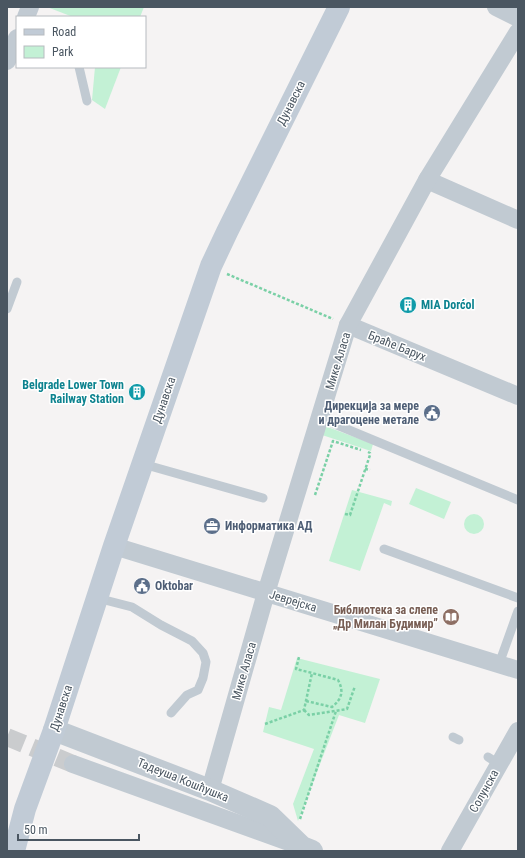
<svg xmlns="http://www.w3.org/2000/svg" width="525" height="858" viewBox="0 0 525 858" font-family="'Roboto Condensed',sans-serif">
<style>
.green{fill:#c3f1d5}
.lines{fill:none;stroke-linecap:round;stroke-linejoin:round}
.minor-tunnel{stroke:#caccce;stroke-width:18;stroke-dasharray:18 9;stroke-linecap:butt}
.path{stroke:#7ad0a6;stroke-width:2.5;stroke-dasharray:3 2;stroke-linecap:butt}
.service{stroke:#c1cad2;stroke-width:9}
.minor{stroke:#c1cad2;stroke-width:18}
.tertiary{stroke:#c1cad2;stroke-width:22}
.secondary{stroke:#c1cbd6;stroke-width:22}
.labels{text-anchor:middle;stroke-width:3;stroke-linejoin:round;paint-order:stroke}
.street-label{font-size:12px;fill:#4a5661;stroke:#fff}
.culture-label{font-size:12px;font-weight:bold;fill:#0d838f;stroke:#fff;text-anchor:start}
.service-label{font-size:12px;font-weight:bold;fill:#4e5e75;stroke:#fff;text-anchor:start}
.education-label{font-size:12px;font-weight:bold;fill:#785e54;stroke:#fff;text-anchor:end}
</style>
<rect width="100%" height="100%" fill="#f5f3f3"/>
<g class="green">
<path d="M47 7H144L140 17H73Z"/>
<path d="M95 67H121L105 109 92 100Z"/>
<path d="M325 426 373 444 371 451 322 435Z"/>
<path d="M416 488 451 502 444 519 409 504Z"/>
<path d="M352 490 392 501 391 506 384 503 360 571 329 561Z"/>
<circle cx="474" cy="524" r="10"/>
<path d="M297 658 380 679 365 723 339 715 298 821 293 804 314 749 263 732 269 707 281 710Z"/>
</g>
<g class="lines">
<path class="minor-tunnel" d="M7 737 73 764"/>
<g class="path">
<path d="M227 274 333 319"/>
<path d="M365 469 370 470"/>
<path d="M315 495 333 441 361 450"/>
<path d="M345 514 350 515 370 455V453L368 452"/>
<path d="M306 701 332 707C342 699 344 691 338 680L312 673"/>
<path d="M304 710 309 715 347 709 355 686"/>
<path d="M265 724 304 710 312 673 296 669 299 657"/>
<path d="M300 819 336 711"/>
</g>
<g class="service">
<path d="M79 67 87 101"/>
<path d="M7 309 17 282"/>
<path d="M320 418 518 500"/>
<path d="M143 464 263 498"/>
<path d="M384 549 518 598"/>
<path d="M97 598 132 607 161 625 192 641 203 653 206 662 203 678 198 690 187 695 171 713"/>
<path d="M499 664 518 611"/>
<path d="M453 737 459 740"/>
<path d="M488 757 499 764"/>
</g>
<g class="minor">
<path d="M496 7 518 18"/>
<path d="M26 17 30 7"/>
<path d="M7 61 17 38"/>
<path d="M427 180 518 220"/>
<path d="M348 325 518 396"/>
<path d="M114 546 518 670"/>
<path d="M73 764 300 846"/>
<path d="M210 790 266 593 348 325 427 180 518 32"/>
<path d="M450 851 518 731"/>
</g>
<path class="tertiary" d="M54 730 210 790 270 816 302 847 312 851"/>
<path class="secondary" d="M14 851 25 809 54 730 114 546 211 266 227 232 339 7"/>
</g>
<defs>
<g id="building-disc" transform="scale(0.9)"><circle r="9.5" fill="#0f9aa8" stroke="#fff"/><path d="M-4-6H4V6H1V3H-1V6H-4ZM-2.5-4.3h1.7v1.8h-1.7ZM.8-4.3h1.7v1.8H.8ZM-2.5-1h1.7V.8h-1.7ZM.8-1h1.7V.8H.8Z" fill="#fff"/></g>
<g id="civic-disc" transform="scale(0.9)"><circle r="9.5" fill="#5c6f8a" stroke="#fff"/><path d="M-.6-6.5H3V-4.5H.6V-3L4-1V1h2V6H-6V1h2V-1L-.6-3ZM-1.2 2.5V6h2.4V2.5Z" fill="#fff"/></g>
<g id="office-disc" transform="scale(0.9)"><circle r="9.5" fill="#5c6f8a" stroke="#fff"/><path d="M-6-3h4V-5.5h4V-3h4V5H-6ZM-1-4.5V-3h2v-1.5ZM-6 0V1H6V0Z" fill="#fff"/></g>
<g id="library-disc" transform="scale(0.9)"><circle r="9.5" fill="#8d6e63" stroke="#fff"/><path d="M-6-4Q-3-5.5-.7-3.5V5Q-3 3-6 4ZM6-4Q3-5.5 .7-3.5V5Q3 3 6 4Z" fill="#fff"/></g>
</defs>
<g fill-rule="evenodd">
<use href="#building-disc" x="408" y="305"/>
<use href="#building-disc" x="137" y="392"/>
<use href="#civic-disc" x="432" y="413"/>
<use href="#office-disc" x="212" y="526"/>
<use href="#civic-disc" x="142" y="586"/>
<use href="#library-disc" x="451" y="617"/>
</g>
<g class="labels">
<g class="street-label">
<text transform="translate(291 103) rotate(-63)" y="4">Дунавска</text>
<text transform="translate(397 346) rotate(22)" y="4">Браће Барух</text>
<text transform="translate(338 361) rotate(-73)" y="4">Мике Аласа</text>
<text transform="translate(164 400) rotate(-71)" y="4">Дунавска</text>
<text transform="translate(293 601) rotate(17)" y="4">Јеврејска</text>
<text transform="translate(244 671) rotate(-74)" y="4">Мике Аласа</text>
<text transform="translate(61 708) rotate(-72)" y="4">Дунавска</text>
<text transform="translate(183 780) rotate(22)" y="4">Тадеуша Кошћушка</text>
<text transform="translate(484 791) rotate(-61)" y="4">Солунска</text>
</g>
<g class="culture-label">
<text x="421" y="309">MIA Dorćol</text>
<text x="124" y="389" text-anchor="end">Belgrade Lower Town<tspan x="124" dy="14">Railway Station</tspan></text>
</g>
<g class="service-label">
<text x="419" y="410" text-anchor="end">Дирекција за мере<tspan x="419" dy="14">и драгоцене метале</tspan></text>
<text x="225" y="530">Информатика АД</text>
<text x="155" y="590">Oktobar</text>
</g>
<g class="education-label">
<text x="438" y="614">Библиотека за слепе<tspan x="438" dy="14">„Др Милан Будимир”</tspan></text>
</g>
</g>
<rect width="525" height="858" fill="none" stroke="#4a5661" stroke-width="16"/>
<rect x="16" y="16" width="130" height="52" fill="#ffffff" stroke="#b7bbc0"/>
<rect x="24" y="29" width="20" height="6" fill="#c1cbd6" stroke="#b7bbc0"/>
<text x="52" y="36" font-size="12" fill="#4a5661">Road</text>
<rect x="24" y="46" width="20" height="12" fill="#c3f1d5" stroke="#b7bbc0"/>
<text x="52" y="56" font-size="12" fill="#4a5661">Park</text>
<path d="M18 834v6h121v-6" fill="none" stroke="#4a5661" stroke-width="2"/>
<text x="24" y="834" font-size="12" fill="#4a5661" stroke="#ffffff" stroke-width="3" paint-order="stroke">50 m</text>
</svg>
